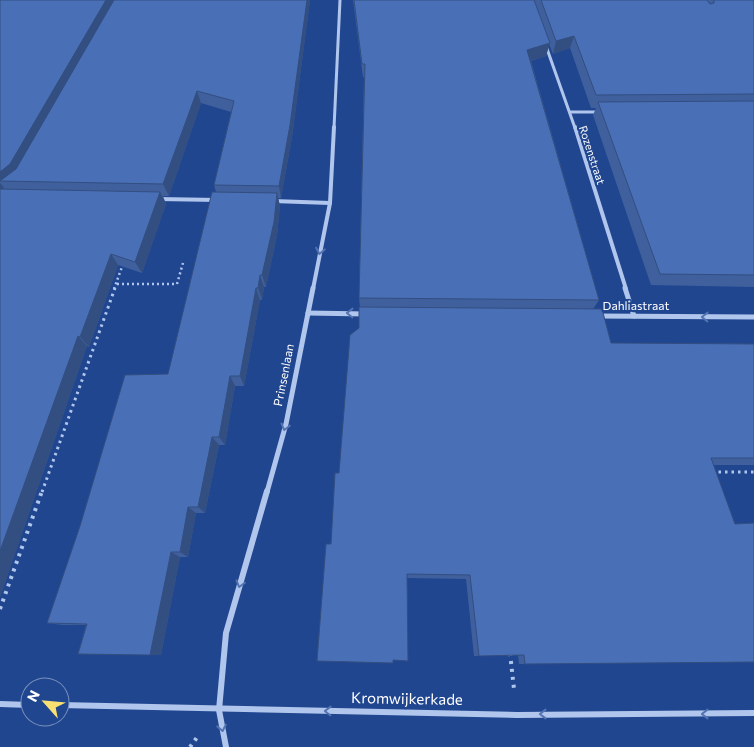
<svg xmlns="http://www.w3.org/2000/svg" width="754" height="747" viewBox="0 0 754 747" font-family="Commissioner,sans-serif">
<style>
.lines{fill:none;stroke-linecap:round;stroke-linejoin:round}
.path-far2{stroke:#b1c6ed;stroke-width:2.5;stroke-dasharray:2 3;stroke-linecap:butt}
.path-far1{stroke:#b1c6ed;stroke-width:3;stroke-dasharray:2.5 4;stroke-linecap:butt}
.path{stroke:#b1c6ed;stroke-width:4;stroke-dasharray:3 5;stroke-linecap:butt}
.minor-far3{stroke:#b1c6ed;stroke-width:3}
.minor-far2{stroke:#b1c6ed;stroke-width:4}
.minor-far1{stroke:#b1c6ed;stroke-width:5}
.minor{stroke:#b1c6ed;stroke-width:6}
.wall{fill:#3f609d}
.shaded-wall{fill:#334e80}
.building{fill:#4970b7;stroke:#334e80}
.oneway{stroke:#5373b1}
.labels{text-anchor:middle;stroke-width:4.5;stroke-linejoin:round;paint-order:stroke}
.far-street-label{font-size:11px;fill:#fff;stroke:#214690}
.street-label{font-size:12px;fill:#fff;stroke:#214690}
.near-street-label{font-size:15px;fill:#fff;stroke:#214690}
</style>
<rect width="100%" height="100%" fill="#214690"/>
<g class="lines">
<g class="path-far2">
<path d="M117 284H177L183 263"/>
<path d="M114 289 123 264"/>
</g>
<g class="path-far1">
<path d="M712 472H754"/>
<path d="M42 492 115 288"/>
</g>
<g class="path">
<path d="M0 609 42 491"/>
<path d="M510 653 514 689"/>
<path d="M190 747 198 736"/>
</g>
<g class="minor-far3">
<path d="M546 46 575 128"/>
<path d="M570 112H601"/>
<path d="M334 128 340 0"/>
</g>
<g class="minor-far2">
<path d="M575 127 626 289"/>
<path d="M158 199 217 200"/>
<path d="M273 201 330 203"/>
<path d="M313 289 330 203 334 127"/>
</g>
<g class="minor-far1">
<path d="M625 288 634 316"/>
<path d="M308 313 366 314"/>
<path d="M597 316 754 317"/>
<path d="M267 492 286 424 313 288"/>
</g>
<g class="minor">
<path d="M0 704 30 705"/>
<path d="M60 705 517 715 754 713"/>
<path d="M226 747 219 710 226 633 267 491"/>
</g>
</g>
<g class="wall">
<path d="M0 0H310L292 137 281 198H278L280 206 277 235 266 287H264L262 300H260L244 386H235L225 445H219L205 513H196L188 557H180L161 655 78 654 86 625H62L47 623 168 374 216 192 214 185 231 112 201 103 169 196H163L166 204 142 273 118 265 89 347 87 346 0 597Z"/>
<path d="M353 0H754V287L651 285 593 115 596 108H591L570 48 553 54 549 44 546 56 531 61 599 300 593 309 611 343 754 344V465H713L525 664H519L518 655 474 656 466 579 407 578 331 544 339 473 359 328 360 307 359 298 364 77H363Z"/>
</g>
<g class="shaded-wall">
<path d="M106 0H118L19 176 0 181V172Z"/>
<path d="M307 0H310L292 137 281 198 279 186Z"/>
<path d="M574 36 570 48 553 54 556 41Z"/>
<path d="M550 43 546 56 524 63 527 50Z"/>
<path d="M197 91 201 103 169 196 163 184Z"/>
<path d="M0 183 4 188 0 191Z"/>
<path d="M160 192 166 204 142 273 135 262Z"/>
<path d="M277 193 280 206 277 235 266 287 262 275Z"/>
<path d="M111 254 118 265 89 347 80 337Z"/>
<path d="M260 275 264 287 262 300 258 288Z"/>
<path d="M256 288 260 300 244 386 240 376Z"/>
<path d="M78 336 87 346 0 597V551Z"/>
<path d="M230 376 235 386 225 445 219 437Z"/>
<path d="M212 437 219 445 205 513 198 507Z"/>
<path d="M188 507 196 513 188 557 180 552Z"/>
<path d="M171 552 180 557 161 655H150Z"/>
</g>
<g class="building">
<path d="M0 0H106L10 164 0 172Z"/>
<path d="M114 0H307L290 125 279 186 214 185 234 101 197 91 163 184 0 181 16 169Z"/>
<path d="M354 0H534L550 43 527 50 599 300 359 298 365 64H362Z"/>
<path d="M541 0H707L710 4 714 3V0H754V94L596 95 574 36 556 41Z"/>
<path d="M754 101V275L660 274 598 102Z"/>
<path d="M0 189 160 192 135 262 111 254 80 337 78 336 0 551Z"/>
<path d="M212 192 277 193 274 222 262 275H260L258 288H256L240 376H230L219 437H212L198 507H188L180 552H171L150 655 78 654 87 624 47 623 80 526 125 375 168 374Z"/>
<path d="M359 307 602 309 611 343 754 344V458H711L735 524 754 523V662L525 664 524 655 479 656 470 575 407 574 408 661 393 660V663L317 661 326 544H331L335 473H339L350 335 359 328Z"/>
</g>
<defs><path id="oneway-chevron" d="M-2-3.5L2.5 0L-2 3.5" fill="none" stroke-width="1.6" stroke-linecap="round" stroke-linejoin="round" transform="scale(1.25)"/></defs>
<g class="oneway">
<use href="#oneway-chevron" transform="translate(320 251) rotate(101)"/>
<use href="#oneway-chevron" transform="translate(350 313) rotate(-179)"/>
<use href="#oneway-chevron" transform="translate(705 317) rotate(-179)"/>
<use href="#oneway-chevron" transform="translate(285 427) rotate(105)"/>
<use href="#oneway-chevron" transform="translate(240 584) rotate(106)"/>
<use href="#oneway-chevron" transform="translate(328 711) rotate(-179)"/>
<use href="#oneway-chevron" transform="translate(543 714) rotate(180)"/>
<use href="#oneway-chevron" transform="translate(705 714) rotate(180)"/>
<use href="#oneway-chevron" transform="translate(222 728) rotate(79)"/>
</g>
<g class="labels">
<g class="far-street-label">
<text transform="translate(592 155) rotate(72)" y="4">Rozenstraat</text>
</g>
<g class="street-label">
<text x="636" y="310">Dahliastraat</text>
<text transform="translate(284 375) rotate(-79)" y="4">Prinsenlaan</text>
</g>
<g class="near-street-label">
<text transform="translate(407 699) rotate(1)" y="5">Kromwijkerkade</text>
</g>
</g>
<g transform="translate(45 702) rotate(297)"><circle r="24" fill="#214690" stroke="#7a90bc"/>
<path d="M0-4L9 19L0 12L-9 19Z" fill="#f9e072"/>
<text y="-8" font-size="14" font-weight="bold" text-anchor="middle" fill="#ffffff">N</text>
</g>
</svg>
